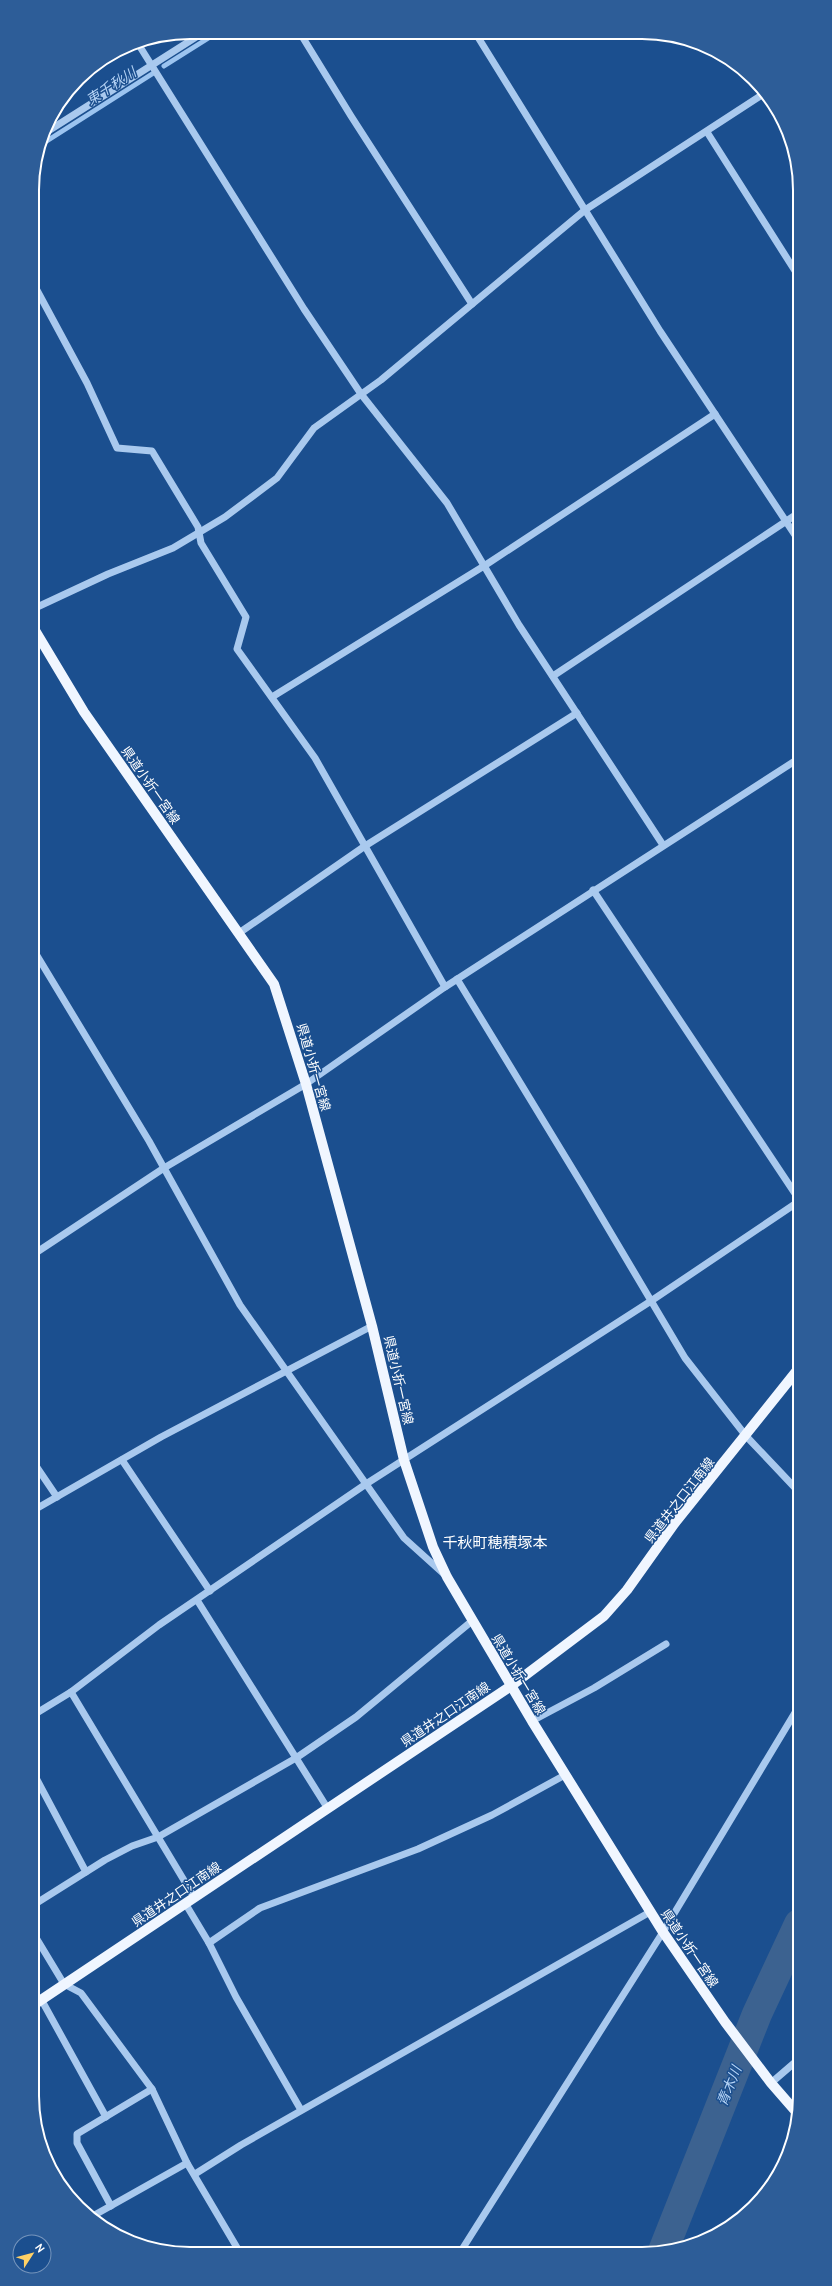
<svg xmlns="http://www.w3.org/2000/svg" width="832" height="2286" viewBox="0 0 832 2286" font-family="Cabin,'Noto Sans JP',sans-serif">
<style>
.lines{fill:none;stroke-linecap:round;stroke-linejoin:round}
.stream{stroke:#9cc4f0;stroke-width:5}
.river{stroke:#3c6290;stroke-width:30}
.minor{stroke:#a9c9ee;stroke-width:7}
.major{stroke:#f0f6ff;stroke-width:10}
.labels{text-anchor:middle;stroke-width:3;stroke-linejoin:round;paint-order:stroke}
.street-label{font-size:13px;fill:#fff;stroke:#1b4f8f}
.water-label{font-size:14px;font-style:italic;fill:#b5d3f5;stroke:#1b4f8f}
.quarter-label{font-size:15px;fill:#fff;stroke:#1b4f8f}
.rim{fill:none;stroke:#fff;stroke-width:2}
</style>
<rect width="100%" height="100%" fill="#1b4f8f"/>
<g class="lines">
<g class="stream">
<path d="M164 66 218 32"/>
<path d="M42 144 152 74"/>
</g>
<path class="river" d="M663 2251 757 2014 799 1924"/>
<g class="minor">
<path d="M300 33 351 116 472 304"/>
<path d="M476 34 660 331 797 538"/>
<path d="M137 42 304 309 361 394 447 503 519 625 663 845"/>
<path d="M707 132 797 274"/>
<path d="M45 133 204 32"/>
<path d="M32 281 87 383 117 448 152 451 198 527 201 543 246 617 237 649 315 758 445 987"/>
<path d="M33 609 108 574 173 548 225 517 277 478 314 428 381 380 585 210 765 93"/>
<path d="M553 676 797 514"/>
<path d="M272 697 484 566 715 414"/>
<path d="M593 890 798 1198"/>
<path d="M239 933 365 846 577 713"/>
<path d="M33 949 149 1141 240 1305 404 1538 445 1575"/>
<path d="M457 979 583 1186 685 1358 746 1436 799 1492"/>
<path d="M34 1254 164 1168 306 1084 445 987 798 759"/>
<path d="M122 1460 210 1591"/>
<path d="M34 1463 57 1497"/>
<path d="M34 1510 161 1437 372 1326"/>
<path d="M197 1600 328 1809"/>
<path d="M34 1685V1687"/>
<path d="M71 1692 194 1897"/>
<path d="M35 1714 71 1692 159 1625 366 1484 651 1301 798 1202"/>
<path d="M532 1721 594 1688 666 1644"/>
<path d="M35 1776 86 1872"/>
<path d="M185 1903 209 1943 236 1997 301 2110"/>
<path d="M35 1904 105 1860 132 1846 158 1837 296 1758 356 1717 472 1621"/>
<path d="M35 1936 64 1984 81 1993 152 2089 187 2163 239 2251"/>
<path d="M209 1943 260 1908 418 1849 492 1815 565 1775"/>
<path d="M41 1999 106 2117"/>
<path d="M771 2083 800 2058"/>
<path d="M195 2174 241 2145 650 1912"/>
<path d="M111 2206 77 2143V2134L152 2089"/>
<path d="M91 2217 187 2163"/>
<path d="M461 2251 663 1932 799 1706"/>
</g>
<g class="major">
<path d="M33 627 84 712 274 984 306 1084 372 1326 404 1460 433 1547 447 1577 532 1721 663 1932 725 2022 771 2083 798 2114"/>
<path d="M35 2004 511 1686 604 1616 627 1590 674 1524 799 1368"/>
</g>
</g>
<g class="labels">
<g class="street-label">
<text transform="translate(151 785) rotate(55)" y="5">県道小折一宮線</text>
<text transform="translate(314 1067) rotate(74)" y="5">県道小折一宮線</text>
<text transform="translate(399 1380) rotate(77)" y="5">県道小折一宮線</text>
<text transform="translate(679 1500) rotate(-52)" y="5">県道井之口江南線</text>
<text transform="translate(519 1674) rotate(59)" y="5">県道小折一宮線</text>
<text transform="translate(445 1714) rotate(-34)" y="5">県道井之口江南線</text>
<text transform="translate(176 1894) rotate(-34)" y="5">県道井之口江南線</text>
<text transform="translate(690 1948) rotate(56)" y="5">県道小折一宮線</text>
</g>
<g class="water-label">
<text transform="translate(111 86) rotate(-33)" y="5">東千秋川</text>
<text transform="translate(729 2086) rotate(-68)" y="5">青木川</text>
</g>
<g class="quarter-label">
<text x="495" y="1548">千秋町穂積塚本</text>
</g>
</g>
<path d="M0 0H832V2286H0ZM190 39H642A151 151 0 0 1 793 190V2096A151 151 0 0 1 642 2247H190A151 151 0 0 1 39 2096V190A151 151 0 0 1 190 39Z" fill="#2d5d98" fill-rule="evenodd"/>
<path class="rim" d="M190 39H642A151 151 0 0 1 793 190V2096A151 151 0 0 1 642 2247H190A151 151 0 0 1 39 2096V190A151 151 0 0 1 190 39Z"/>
<g transform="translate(32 2254) rotate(54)"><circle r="19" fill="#1b4f8f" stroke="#7695bc"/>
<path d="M0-3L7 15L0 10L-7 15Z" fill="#ffd166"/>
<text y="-6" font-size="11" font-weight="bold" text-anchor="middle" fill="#ffffff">N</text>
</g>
</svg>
